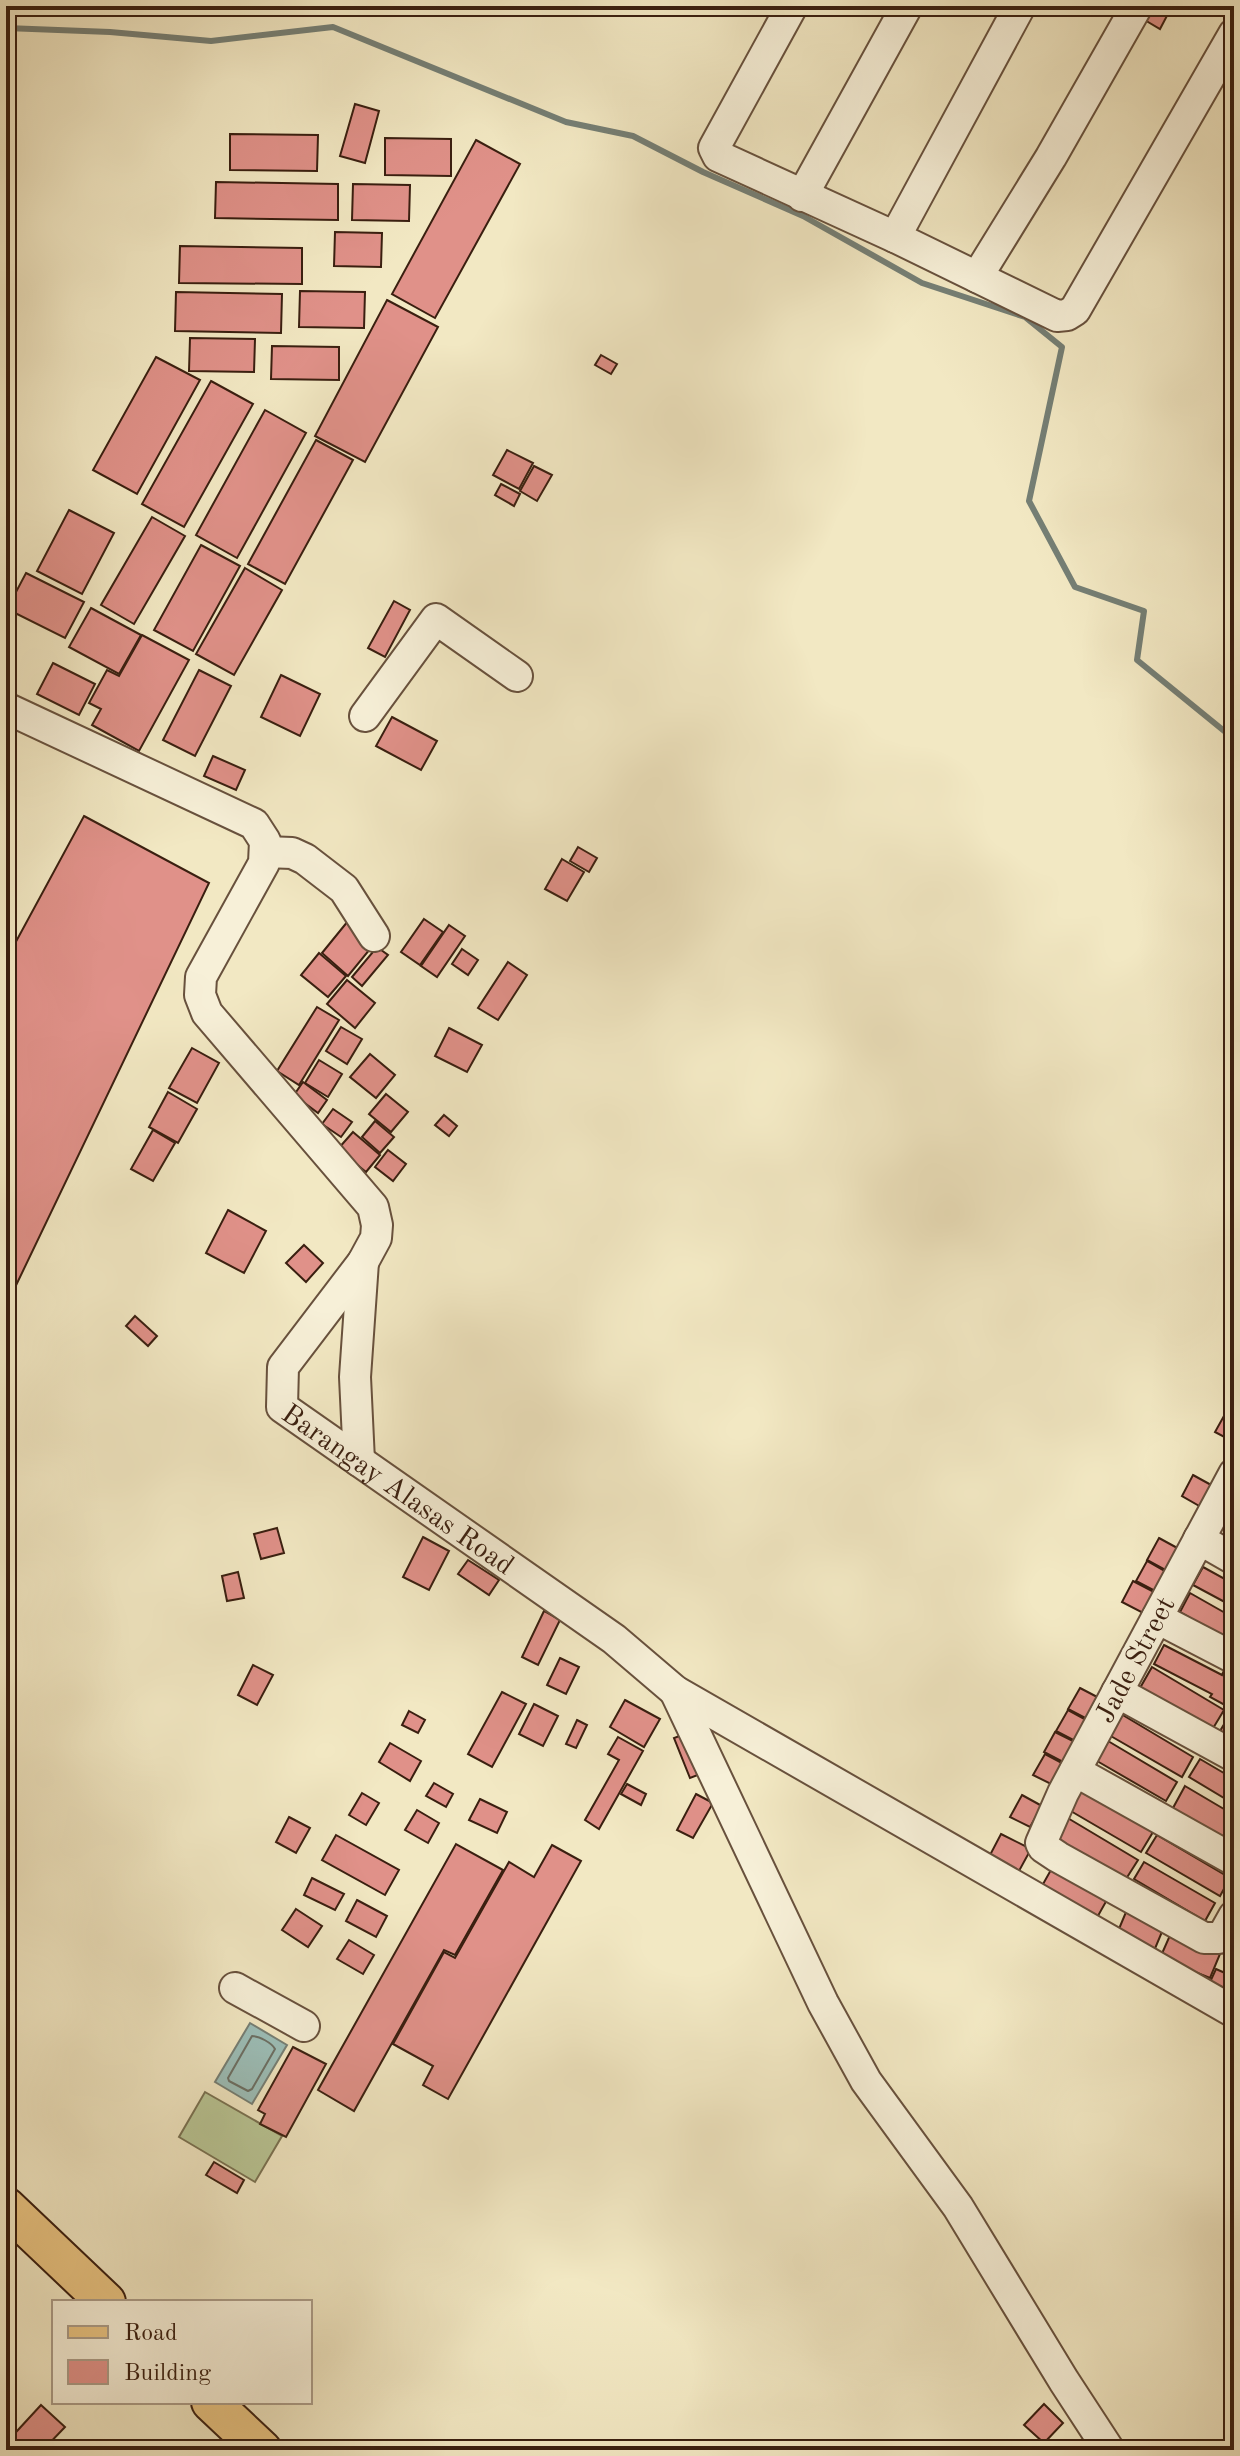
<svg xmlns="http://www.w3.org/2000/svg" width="1240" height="2456" viewBox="0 0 1240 2456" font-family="'Old Standard TT',serif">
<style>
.green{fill:#b9c695;stroke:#7a7252;stroke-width:2}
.water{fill:#9cbfb9;stroke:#757f75;stroke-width:2}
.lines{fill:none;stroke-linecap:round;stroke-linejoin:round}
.shore{stroke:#6b6f64;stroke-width:2}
.stream{stroke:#757f75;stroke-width:6}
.building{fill:#e09189;stroke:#3a1f10;stroke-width:2}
.minor-casing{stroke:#68513d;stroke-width:34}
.major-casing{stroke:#3a1f10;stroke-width:42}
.minor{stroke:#f7f0d8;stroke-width:30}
.major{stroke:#e9c482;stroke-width:38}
.labels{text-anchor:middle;stroke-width:8;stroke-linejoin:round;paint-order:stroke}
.street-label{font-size:28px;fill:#3a1f10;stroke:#f7f0d8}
</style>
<rect width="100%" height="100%" fill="#f2e8c3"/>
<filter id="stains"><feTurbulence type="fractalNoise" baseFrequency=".0025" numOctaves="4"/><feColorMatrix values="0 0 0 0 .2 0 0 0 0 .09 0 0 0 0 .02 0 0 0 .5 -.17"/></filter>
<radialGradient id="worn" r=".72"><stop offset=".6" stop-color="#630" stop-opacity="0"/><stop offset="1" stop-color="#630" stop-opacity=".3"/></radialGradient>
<path class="green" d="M205 2092 282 2136 255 2182 179 2137Z"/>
<path class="water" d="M250 2023 287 2045 252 2104 215 2082Z"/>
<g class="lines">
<path class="shore" d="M252 2036C259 2036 272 2043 275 2049L252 2089 248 2091 229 2081 228 2078Z"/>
<path class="stream" d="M6 28 110 32 211 41 333 27 566 122 633 136 703 172 803 216 922 283 1025 317 1062 347 1029 501 1075 587 1144 611 1137 660 1234 739"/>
</g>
<g class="building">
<path d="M1150 6H1158L1169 12 1160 29 1143 19Z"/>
<path d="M355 104 379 111 365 163 340 156Z"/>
<path d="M230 134 318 135 317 171 230 170Z"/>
<path d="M385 138 451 139V176L385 175Z"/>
<path d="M476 140 520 164 435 318 392 294Z"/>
<path d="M216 182 338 184V220L215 218Z"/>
<path d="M353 184 410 185 409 221 352 220Z"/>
<path d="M335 232 382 233 381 267 334 266Z"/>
<path d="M180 246 302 248V284L179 283Z"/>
<path d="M300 291 365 292 364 328 299 327Z"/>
<path d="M176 292 282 294 281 333 175 331Z"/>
<path d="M387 300 438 327 365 462 315 436Z"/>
<path d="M190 338 255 339 254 372 189 371Z"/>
<path d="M272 346 339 347V380L271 379Z"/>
<path d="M601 355 617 364 611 374 595 365Z"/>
<path d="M156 357 200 380 137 494 93 470Z"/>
<path d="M211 381 253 404 184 527 142 504Z"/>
<path d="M265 410 306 433 237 558 196 535Z"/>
<path d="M316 440 353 460 285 584 248 564Z"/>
<path d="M507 450 533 463 519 489 493 475Z"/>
<path d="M534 466 552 475 537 501 520 491Z"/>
<path d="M501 484 520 494 514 506 495 495Z"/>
<path d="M69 510 114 533 82 594 37 571Z"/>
<path d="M152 517 185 536 134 624 101 605Z"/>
<path d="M201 545 240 566 193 651 154 630Z"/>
<path d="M245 568 282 590 234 675 196 654Z"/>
<path d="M26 573 84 602 65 638 7 609Z"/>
<path d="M394 601 410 610 385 657 368 648Z"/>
<path d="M91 608 141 635 119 674 69 647Z"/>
<path d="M142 635 189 660 139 751 92 725 101 709 89 703 107 670 119 676Z"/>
<path d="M53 663 95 684 79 715 37 694Z"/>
<path d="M199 670 231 686 195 756 163 740Z"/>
<path d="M281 675 320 694 300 736 261 717Z"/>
<path d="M392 717 437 741 421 770 376 746Z"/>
<path d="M213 756 245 770 236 790 204 776Z"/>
<path d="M84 816 209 883 9 1300H6V960Z"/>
<path d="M578 847 597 858 589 872 570 861Z"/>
<path d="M562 859 584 872 567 901 545 889Z"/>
<path d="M424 919 443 932 420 965 401 952Z"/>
<path d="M348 921 375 943 348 976 322 953Z"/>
<path d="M449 925 465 936 437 977 421 966Z"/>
<path d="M377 947 388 955 362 986 352 977Z"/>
<path d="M462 949 478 960 468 975 452 964Z"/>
<path d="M319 953 346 976 328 997 301 975Z"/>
<path d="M508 962 527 975 498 1020 478 1008Z"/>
<path d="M347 980 375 1003 355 1028 327 1004Z"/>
<path d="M317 1007 339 1020 299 1085 277 1071Z"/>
<path d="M341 1027 362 1039 347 1064 326 1051Z"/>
<path d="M449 1028 482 1045 467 1072 435 1056Z"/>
<path d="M192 1048 219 1063 197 1103 169 1088Z"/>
<path d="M370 1054 395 1075 376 1098 350 1077Z"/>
<path d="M319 1060 342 1074 328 1097 305 1083Z"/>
<path d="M303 1082 327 1100 318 1113 294 1095Z"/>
<path d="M168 1092 197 1109 178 1143 149 1127Z"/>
<path d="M386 1094 408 1112 391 1132 369 1114Z"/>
<path d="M333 1109 352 1122 341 1137 322 1124Z"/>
<path d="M444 1115 457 1126 449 1136 435 1125Z"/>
<path d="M375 1121 394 1137 380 1153 362 1137Z"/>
<path d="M153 1130 175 1143 153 1181 131 1169Z"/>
<path d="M353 1132 380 1155 366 1172 338 1149Z"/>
<path d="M388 1150 406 1164 393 1181 375 1167Z"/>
<path d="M228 1210 266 1231 244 1273 206 1253Z"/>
<path d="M304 1245 323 1263 306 1282 286 1263Z"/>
<path d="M135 1316 157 1336 148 1346 126 1326Z"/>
<path d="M1225 1414 1234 1419V1433L1230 1440 1215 1432Z"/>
<path d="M1193 1475 1213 1486 1201 1507 1182 1496Z"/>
<path d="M277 1528 284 1553 261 1559 254 1534Z"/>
<path d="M423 1537 449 1551 429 1590 403 1577Z"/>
<path d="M1159 1538 1181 1550 1169 1572 1147 1560Z"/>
<path d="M468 1560 499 1580 489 1595 458 1574Z"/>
<path d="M1147 1561 1168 1573 1157 1592 1136 1581Z"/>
<path d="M1203 1567 1234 1584V1607L1193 1585Z"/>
<path d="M238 1572 244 1598 227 1601 222 1576Z"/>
<path d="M1133 1581 1156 1593 1145 1614 1122 1602Z"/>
<path d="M1190 1593 1234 1618V1643L1180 1612Z"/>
<path d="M544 1611 560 1620 538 1665 522 1657Z"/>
<path d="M1164 1645 1222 1675 1226 1666 1234 1670V1710L1210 1697 1212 1694 1154 1664Z"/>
<path d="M560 1658 579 1667 566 1694 547 1685Z"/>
<path d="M253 1665 273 1675 257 1705 238 1695Z"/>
<path d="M1152 1667 1224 1710 1212 1730 1140 1688Z"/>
<path d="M1080 1688 1103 1700 1091 1721 1068 1709Z"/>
<path d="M502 1692 526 1704 492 1767 468 1754Z"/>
<path d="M625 1700 660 1719 644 1747 610 1727Z"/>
<path d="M534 1704 558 1716 543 1746 519 1734Z"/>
<path d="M1068 1710 1090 1722 1079 1743 1056 1731Z"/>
<path d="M409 1711 425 1720 418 1733 402 1725Z"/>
<path d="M1231 1713 1234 1714V1739L1220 1731Z"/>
<path d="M1121 1714 1193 1757 1182 1777 1109 1735Z"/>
<path d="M577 1720 587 1725 576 1748 566 1744Z"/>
<path d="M1055 1732 1077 1743 1065 1763 1044 1752Z"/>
<path d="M687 1733 703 1773 690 1778 674 1738Z"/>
<path d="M618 1737 643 1751 599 1829 585 1820 619 1760 608 1754Z"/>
<path d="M1108 1741 1177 1782 1166 1801 1097 1761Z"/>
<path d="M390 1743 421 1761 410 1781 379 1762Z"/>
<path d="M1045 1754 1062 1763 1051 1784 1033 1775Z"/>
<path d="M1200 1759 1234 1779V1804L1189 1777Z"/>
<path d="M434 1783 453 1794 446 1807 426 1796Z"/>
<path d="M627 1784 646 1794 641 1805 621 1794Z"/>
<path d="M1185 1786 1234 1815V1835L1230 1842 1173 1808Z"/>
<path d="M1081 1790 1153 1832 1141 1852 1069 1810Z"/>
<path d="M362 1793 379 1803 366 1825 349 1815Z"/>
<path d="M696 1794 713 1803 693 1838 677 1830Z"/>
<path d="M1022 1795 1042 1806 1030 1827 1010 1817Z"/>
<path d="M480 1799 507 1812 497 1833 469 1820Z"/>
<path d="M417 1810 439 1823 428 1843 405 1830Z"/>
<path d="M289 1817 310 1828 296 1853 276 1842Z"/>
<path d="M1066 1817 1138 1860 1126 1879 1054 1837Z"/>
<path d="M1001 1834 1031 1849 1019 1871 990 1855Z"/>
<path d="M336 1835 399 1870 385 1895 322 1860Z"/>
<path d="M1157 1835 1230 1878 1220 1896 1146 1853Z"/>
<path d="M456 1844 503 1870 455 1955 444 1950 354 2111 318 2090Z"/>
<path d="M552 1845 581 1861 448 2099 423 2085 433 2066 393 2044 444 1952 455 1958 509 1862 534 1877Z"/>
<path d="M1144 1862 1215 1903 1205 1921 1134 1879Z"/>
<path d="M1052 1868 1108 1898 1094 1923 1038 1893Z"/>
<path d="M312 1878 344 1894 335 1910 304 1895Z"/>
<path d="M357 1900 387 1916 376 1937 346 1921Z"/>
<path d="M296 1909 322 1926 308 1947 282 1930Z"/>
<path d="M1126 1912 1164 1927 1154 1951 1116 1936Z"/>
<path d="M1171 1933 1220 1954 1210 1978 1160 1958Z"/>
<path d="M349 1940 374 1955 363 1974 337 1959Z"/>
<path d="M1216 1969 1234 1977V1992L1210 1982Z"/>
<path d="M293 2047 326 2064 286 2137 260 2124 265 2114 258 2110Z"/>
<path d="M214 2162 244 2180 237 2193 206 2175Z"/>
<path d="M1044 2404 1063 2423 1044 2443 1024 2425Z"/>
<path d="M41 2405 65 2427 43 2450H6V2443Z"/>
</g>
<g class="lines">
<g class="minor-casing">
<g id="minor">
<path d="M792 6 714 148 718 156 895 237 1057 316 1067 315 1075 310 1234 34"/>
<path d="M802 196 907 6"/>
<path d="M895 237 1020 6"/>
<path d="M977 277 1051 157 1137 6"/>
<path id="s1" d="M6 708 254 824 265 841 264 863 201 977 200 995 207 1013 373 1207 377 1225 376 1238 363 1262 283 1367 282 1407 614 1639 675 1691 1234 2012"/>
<path d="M365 716 436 619 517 676"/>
<path d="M265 852 292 853 305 859 344 889 374 936"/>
<path d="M359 1461 355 1377 363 1262"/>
<path d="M1234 1474 1063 1793 1041 1843 1043 1847 1058 1857 1204 1938H1219L1225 1932 1234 1916"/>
<path d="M1199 1539 1234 1559"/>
<path d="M1157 1618 1234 1658"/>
<path d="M675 1691 823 2003 866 2081 958 2207 1064 2381 1109 2450"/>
<path d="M1117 1692 1234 1756"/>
<path d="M1075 1771 1234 1860"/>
<path d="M235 1988 304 2026"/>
</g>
</g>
<g class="major-casing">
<g id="major">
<path d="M6 2207 106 2302"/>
<path d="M211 2402 262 2450"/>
</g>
</g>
<use href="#minor" class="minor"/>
<use href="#major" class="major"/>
</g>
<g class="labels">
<g class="street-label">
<text dy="10" stroke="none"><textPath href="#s1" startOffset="1112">Barangay Alasas Road</textPath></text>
<text transform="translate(1134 1659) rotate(-62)" y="10">Jade Street</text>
</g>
</g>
<rect width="1240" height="2456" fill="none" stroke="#f2e8c3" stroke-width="32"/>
<rect x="8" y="8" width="1224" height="2440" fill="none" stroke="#3a1f10" stroke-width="4"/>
<rect x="16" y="16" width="1208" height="2424" fill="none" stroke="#3a1f10" stroke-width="2"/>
<rect x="52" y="2300" width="260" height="104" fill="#f7f0d8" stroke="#ab9c88" stroke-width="2"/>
<rect x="68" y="2326" width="40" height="12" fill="#e9c482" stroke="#ab9c88" stroke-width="2"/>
<text x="124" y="2340" font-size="24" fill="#3a1f10">Road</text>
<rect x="68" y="2360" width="40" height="24" fill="#e09189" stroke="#ab9c88" stroke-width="2"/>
<text x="124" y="2380" font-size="24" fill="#3a1f10">Building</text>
<rect width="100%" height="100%" filter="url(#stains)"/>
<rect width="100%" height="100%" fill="url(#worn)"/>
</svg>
